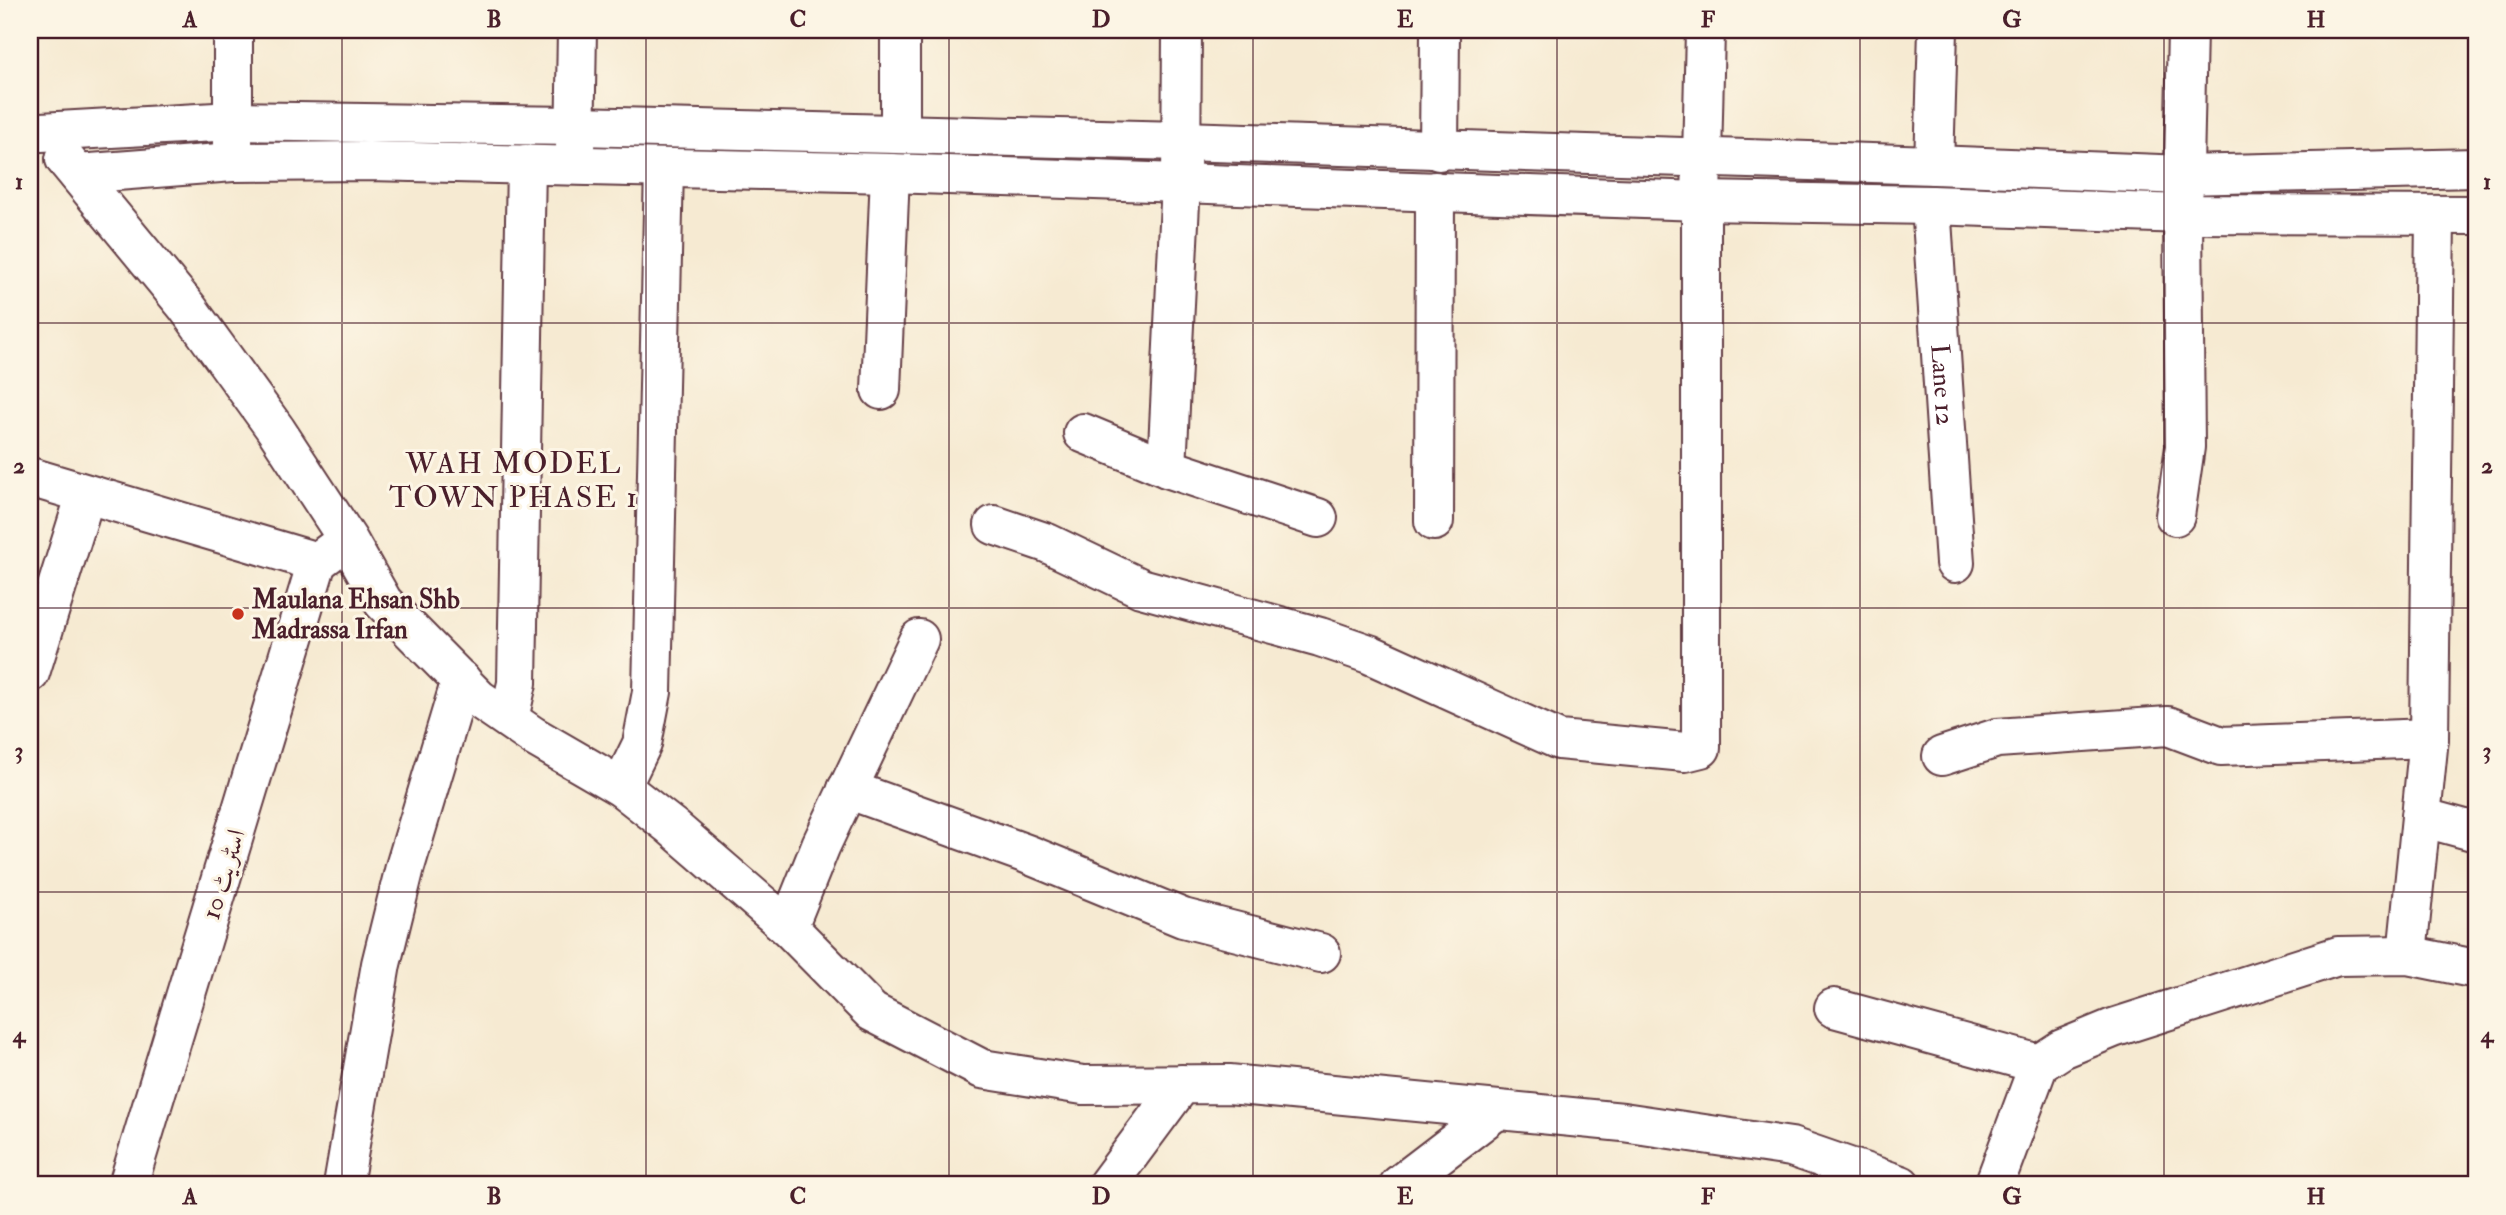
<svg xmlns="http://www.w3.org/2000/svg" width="2506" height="1215" viewBox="0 0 2506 1215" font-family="'IM FELL Double Pica',Amiri,serif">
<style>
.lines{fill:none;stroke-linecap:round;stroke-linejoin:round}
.minor-casing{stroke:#643d44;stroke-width:42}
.minor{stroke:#fff;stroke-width:38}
.grid{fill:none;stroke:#4a1f2b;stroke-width:2;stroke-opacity:0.55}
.poi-dot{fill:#c8321e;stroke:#fcf5e5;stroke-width:2.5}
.labels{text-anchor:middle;stroke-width:6;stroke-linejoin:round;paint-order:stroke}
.street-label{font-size:26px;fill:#4a1f2b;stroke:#fcf5e5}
.poi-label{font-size:26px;font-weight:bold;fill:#4a1f2b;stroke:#fcf5e5;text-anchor:start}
.quarter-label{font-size:30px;letter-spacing:2px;fill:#4a1f2b;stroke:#fcf5e5}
.neatline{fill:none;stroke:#4a1f2b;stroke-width:2.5}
.grid-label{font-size:23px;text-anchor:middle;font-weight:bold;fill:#4a1f2b}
</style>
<rect width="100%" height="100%" fill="#fcf5e5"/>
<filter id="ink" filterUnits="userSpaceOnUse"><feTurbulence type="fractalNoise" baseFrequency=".0143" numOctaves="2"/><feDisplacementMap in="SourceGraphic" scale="14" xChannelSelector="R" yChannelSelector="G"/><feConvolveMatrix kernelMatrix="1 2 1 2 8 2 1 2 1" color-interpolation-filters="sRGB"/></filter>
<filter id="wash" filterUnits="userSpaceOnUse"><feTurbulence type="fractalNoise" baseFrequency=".00686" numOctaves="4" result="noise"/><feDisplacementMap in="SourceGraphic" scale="28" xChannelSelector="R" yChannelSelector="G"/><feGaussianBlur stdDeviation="1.57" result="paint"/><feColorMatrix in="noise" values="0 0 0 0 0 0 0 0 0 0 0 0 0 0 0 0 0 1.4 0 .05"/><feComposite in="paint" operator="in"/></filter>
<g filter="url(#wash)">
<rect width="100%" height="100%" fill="#f6ead2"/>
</g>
<g filter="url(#ink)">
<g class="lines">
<g class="minor-casing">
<g id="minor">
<path d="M41 132 233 121 576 126 1182 141 1934 165 2184 175 2476 168"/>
<path d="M900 133V30"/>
<path d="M233 146V30"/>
<path d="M575 150 577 30"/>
<path d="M1439 151 1440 30"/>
<path d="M65 159 187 307 276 430 348 540 383 602 479 699 533 736 621 787 671 826 788 927 872 1012 982 1069 1083 1085 1229 1084 1623 1122 1791 1147 1901 1185"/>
<path d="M1934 165 1938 30"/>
<path d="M78 174 233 162 369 161 890 173 1701 201 1931 205 2183 214 2476 215"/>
<path id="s1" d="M1931 205 1955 563"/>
<path d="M881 390 890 173"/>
<path d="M1083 433 1167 468 1318 518"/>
<path d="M1167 468 1181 182 1182 30"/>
<path d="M30 477 317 562 336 548"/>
<path d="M2175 516 2185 447 2183 214 2187 30"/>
<path d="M1434 521 1435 191"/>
<path d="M994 525 1047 543 1141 588 1320 637 1369 654 1559 740 1685 752 1701 748V201L1705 30"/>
<path d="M30 673 86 494"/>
<path d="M509 719 517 683 526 164"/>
<path d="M1942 756 1997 738 2168 726 2221 746 2429 738"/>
<path d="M621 787 642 744 652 692 664 168"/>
<path d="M847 789 1027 854 1183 918 1321 953"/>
<path d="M2421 817 2476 832"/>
<path d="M788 927 821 845 919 639"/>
<path d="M2407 955 2429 738 2435 215"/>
<path d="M1834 1008 2039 1064"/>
<path d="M128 1185 317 562"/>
<path d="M343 1185 381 964 405 867 461 680"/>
<path d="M1107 1185 1182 1084"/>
<path d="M1399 1185 1497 1110"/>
<path d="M1994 1185 2039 1064 2062 1049 2113 1028 2338 956 2407 955 2476 969"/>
</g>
</g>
<use href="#minor" class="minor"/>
</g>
</g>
<path class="grid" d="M342 30V1185M646 30V1185M949 30V1185M1253 30V1185M1557 30V1185M1860 30V1185M2164 30V1185M30 323H2476M30 608H2476M30 892H2476"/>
<circle class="poi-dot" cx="238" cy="614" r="7"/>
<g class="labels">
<g class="street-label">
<text dy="9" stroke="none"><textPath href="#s1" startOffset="180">Lane 12</textPath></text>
<text transform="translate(223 874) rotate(-73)" y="9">اسٹریٹ 10</text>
</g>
<g class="poi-label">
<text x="252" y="608">Maulana Ehsan Shb<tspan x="252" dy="30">Madrassa Irfan</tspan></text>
</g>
<g class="quarter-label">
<text x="514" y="473">WAH MODEL<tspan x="514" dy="34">TOWN PHASE 1</tspan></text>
</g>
</g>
<rect width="2506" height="1215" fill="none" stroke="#fcf5e5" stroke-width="77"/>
<rect x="38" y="38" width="2430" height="1138" class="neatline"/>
<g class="grid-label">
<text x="190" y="27">A</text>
<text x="494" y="27">B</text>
<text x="798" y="27">C</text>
<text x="1101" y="27">D</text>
<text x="1405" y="27">E</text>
<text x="1708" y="27">F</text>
<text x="2012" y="27">G</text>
<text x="2316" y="27">H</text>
<text x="19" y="189">1</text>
<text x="2487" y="189">1</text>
<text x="19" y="473">2</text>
<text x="2487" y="473">2</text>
<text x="19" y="758">3</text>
<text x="2487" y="758">3</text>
<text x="19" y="1042">4</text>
<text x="2487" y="1042">4</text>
<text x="190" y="1204">A</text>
<text x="494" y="1204">B</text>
<text x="798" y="1204">C</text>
<text x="1101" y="1204">D</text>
<text x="1405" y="1204">E</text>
<text x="1708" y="1204">F</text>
<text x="2012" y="1204">G</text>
<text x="2316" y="1204">H</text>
</g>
</svg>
